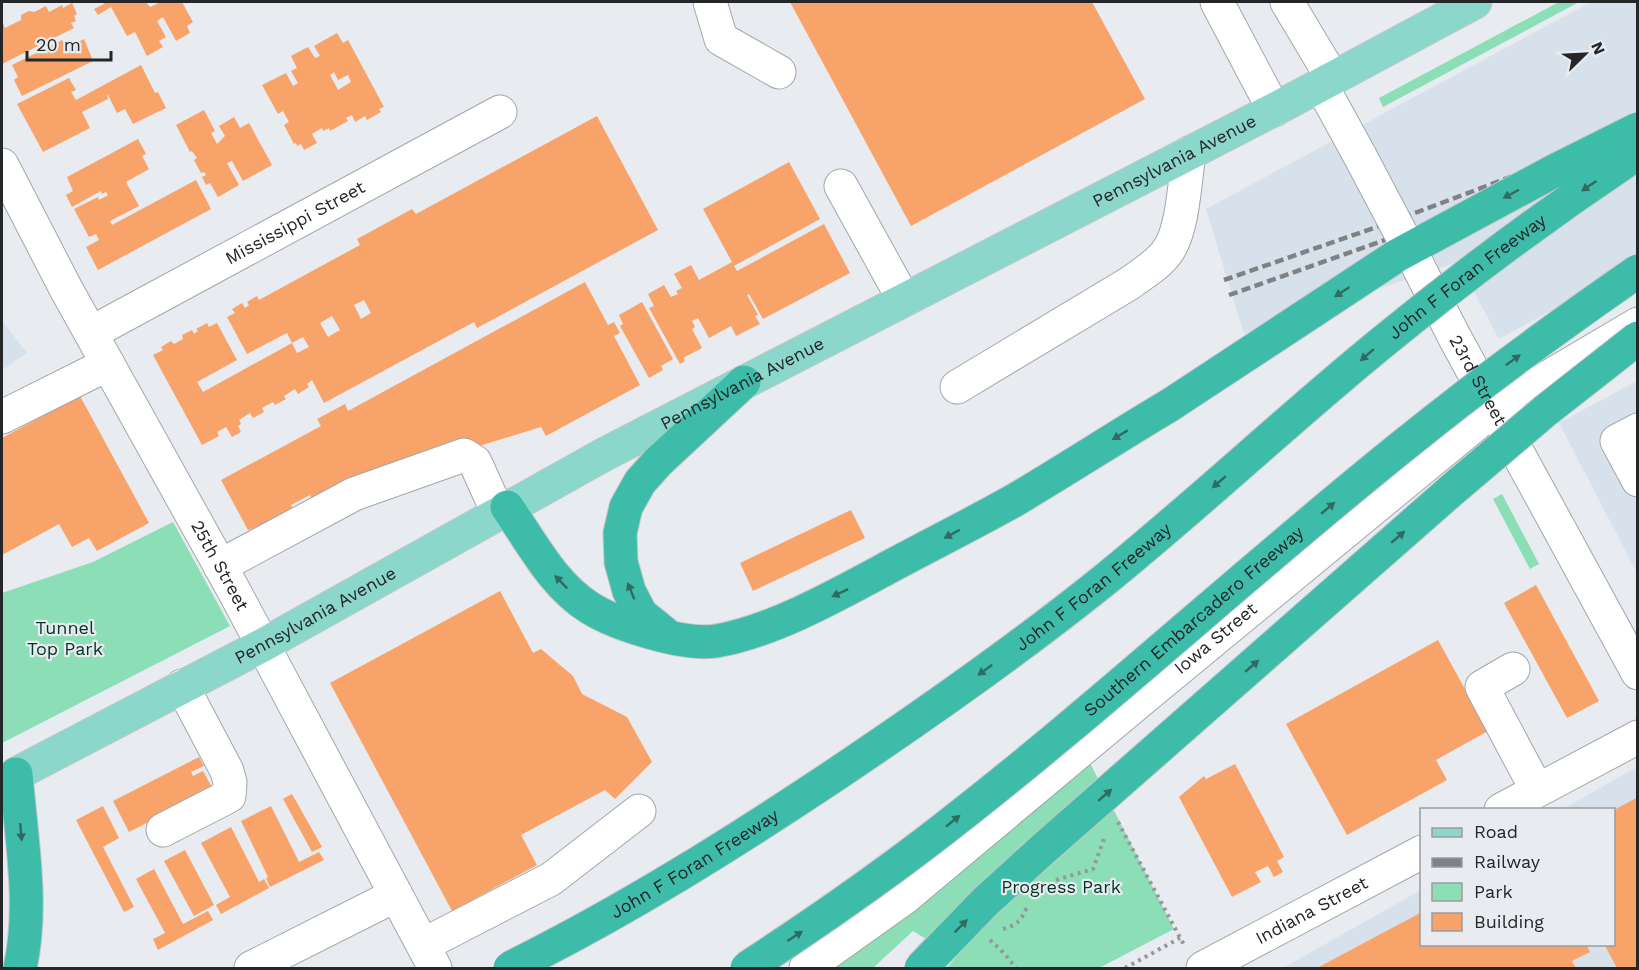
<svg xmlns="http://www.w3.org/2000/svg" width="1639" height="970" viewBox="0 0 1639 970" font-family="'Work Sans',sans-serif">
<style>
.built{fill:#d7e1eb}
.green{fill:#8bdeb6}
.building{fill:#f8a36a;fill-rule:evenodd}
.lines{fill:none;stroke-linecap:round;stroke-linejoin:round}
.minor-casing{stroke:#a3a6aa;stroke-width:35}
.major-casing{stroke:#c6c7c7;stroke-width:35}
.highway-casing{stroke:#c6c7c7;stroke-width:35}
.path{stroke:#95979b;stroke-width:4;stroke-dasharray:3 4.5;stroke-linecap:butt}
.minor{stroke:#fff;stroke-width:33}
.major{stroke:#8bd7cc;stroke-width:33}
.highway{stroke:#3dbcaa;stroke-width:33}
.rail{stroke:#7f8184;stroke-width:4.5;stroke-dasharray:9 4.5;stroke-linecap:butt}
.minor-bridge-casing{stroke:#a3a6aa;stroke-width:35;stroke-linecap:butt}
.highway-bridge-casing{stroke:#c6c7c7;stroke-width:35;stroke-linecap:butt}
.minor-bridge{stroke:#fff;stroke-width:33}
.highway-bridge{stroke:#3dbcaa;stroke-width:33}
.oneway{fill:#306a62}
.labels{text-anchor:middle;stroke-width:4.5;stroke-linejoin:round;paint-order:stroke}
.street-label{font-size:18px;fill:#252628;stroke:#e8ebf0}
.park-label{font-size:18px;fill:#013421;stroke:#e8ebf0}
</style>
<rect width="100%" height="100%" fill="#e8ebf0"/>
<g class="built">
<path d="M1591 2H1637V263L1499 339 1458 262 1244 334 1206 209Z"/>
<path d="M2 321 27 353 2 370Z"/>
<path d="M1637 381V573L1559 423Z"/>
<path d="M1637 767V968H1283L1421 890 1422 944H1614V810L1563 809Z"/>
</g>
<g class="green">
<path d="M1559 2H1579L1383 107 1379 98Z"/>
<path d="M1502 494 1539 564 1530 569 1493 499Z"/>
<path d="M173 522 230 626 2 743V593L93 562Z"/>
<path d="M1088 759 1174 929 1099 968H947L956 957 913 931 873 968H812Z"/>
</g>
<g class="building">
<path d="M103 2H146L150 7 161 2H182L193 22 187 26 190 33 176 41 163 17 157 21 166 37 159 41 163 47 147 56 135 32 127 36 111 7 98 15 94 9 104 4Z"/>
<path d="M790 2H1092L1145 99 911 226Z"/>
<path d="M72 3 77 14 74 16 76 21 71 23 74 28 2 64V21L5 28 21 20V15L29 11 34 12 46 6 49 12 62 5 63 8Z"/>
<path d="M337 33 343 43 348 40 384 107 379 109 381 112 367 120 365 116 355 122 352 115 346 118 348 121 330 131 329 128 323 131 322 128 312 134 317 143 304 150 301 144 297 146 296 143 294 144 284 125 289 122 283 111 278 114 262 85 286 73 293 86 298 83 291 71 297 68 291 56 308 47 315 58 320 56 314 46ZM334 72 338 80 348 75 351 82 338 90 330 75Z"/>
<path d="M84 39 93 61 22 96 14 80 18 77 12 65 62 40 67 48Z"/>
<path d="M141 65 155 93 158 92 166 108 133 124 125 109 117 113 108 95 107 96 108 99 82 112 90 128 43 152 17 104 69 78 76 90 71 92 76 100Z"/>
<path d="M204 110 215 131 211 133 217 144 225 136 219 126 234 117 240 128 249 123 272 165 243 181 232 161 227 163 239 185 218 197 210 183 206 185 202 177 206 175 204 172 201 173 194 160 197 158 192 151 190 152 176 125Z"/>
<path d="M597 116 658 230 477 328 474 322 324 403 312 380 307 384 309 387 298 394 295 389 284 396 286 399 275 405 273 402 262 408 264 412 253 418 250 413 239 420 241 424 238 426 241 432 232 437 226 427 217 432 219 436 202 445 153 355 163 350 161 347 171 341 174 344 176 343 183 339 182 335 192 330 194 334 198 331 196 329 207 323 209 327 217 323 237 360 197 382 203 392 292 343 287 333 247 354 227 317 235 313 232 309 242 303 245 308 249 305 247 302 257 296 259 300 360 245 357 239 412 209 416 214ZM364 300 371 313 361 319 354 305ZM332 316 340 330 328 337 320 323ZM303 337 309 347 297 353 292 343Z"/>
<path d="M138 139 146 154 142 156 149 169 126 182 139 206 110 221 112 225 196 180 211 209 98 270 86 247 99 240 96 234 89 237 74 209 98 197 99 200 108 195 106 192 102 194 101 191 72 207 66 195 73 191 67 177Z"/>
<path d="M789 162 820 219 734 266 737 271 824 224 850 273 763 319 749 294 747 295 758 315 755 316 760 324 736 336 731 326 709 338 698 318 692 321 695 327 692 329 702 348 683 358 685 361 680 364 649 308 654 306 648 294 664 285 671 297 678 294 676 291 682 288 674 274 691 265 699 280 732 262 703 209Z"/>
<path d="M585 282 608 325 614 322 620 333 614 336 640 385 546 436 541 427 311 498 310 495 291 505 296 514 248 530 221 480 321 426 317 419 345 404 348 411Z"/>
<path d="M642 302 673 359 661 366 663 370 649 378 620 326 623 324 619 315Z"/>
<path d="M80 396 149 523 97 551 89 538 72 547 59 524 2 555V438Z"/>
<path d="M851 510 865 538 753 591 740 563Z"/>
<path d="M1536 585 1599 701 1567 718 1504 603Z"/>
<path d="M500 591 533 653 541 649 573 676 582 694 627 717 652 762 615 799 605 790 521 835 537 865 452 911 330 683Z"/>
<path d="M1438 640 1488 731 1436 760 1447 780 1347 835 1286 724Z"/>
<path d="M199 757 204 766 191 772 193 776 203 771 213 789 129 832 113 801Z"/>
<path d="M1235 764 1284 857 1277 861 1283 872 1274 877 1268 866 1255 872 1261 882 1232 897 1179 797 1204 776 1206 779Z"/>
<path d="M292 794 322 847 312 852 283 799Z"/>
<path d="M1638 797V968H1617L1604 944H1614V810Z"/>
<path d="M103 806 119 838 103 847 134 907 124 912 76 820Z"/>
<path d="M271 806 299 862 319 852 324 860 270 887 266 878 268 877 241 821Z"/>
<path d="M231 827 259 882 264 879 269 888 221 914 216 905 230 897 201 843Z"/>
<path d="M185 850 214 905 194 916 164 861Z"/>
<path d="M154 869 183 924 208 911 213 920 158 950 153 939 165 933 136 879Z"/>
<path d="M1422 912V944H1586L1590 952 1572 961 1576 968H1317Z"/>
</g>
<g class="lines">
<g class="minor-casing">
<g id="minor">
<path d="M710 2 721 39 779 72"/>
<path d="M1217 2 1274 110"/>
<path d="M1287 2 1333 79"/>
<path d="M1321 85 1360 156"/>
<path id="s1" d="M2 165 65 287 233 589 435 968"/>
<path d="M841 186 904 300"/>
<path id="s2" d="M1418 266 1455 338 1638 673"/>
<path id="s3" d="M91 333 500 112"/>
<path d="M957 387 1130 283C1143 273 1161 263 1169 249 1183 228 1185 179 1189 153"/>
<path d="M2 417 108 364"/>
<path d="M1638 430 1617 441 1638 480"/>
<path d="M220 566 354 494 464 455 475 462 498 513"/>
<path d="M1513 669 1482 687 1537 790"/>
<path d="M1501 810 1638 737"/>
<path d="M163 830 229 796 230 782 227 771 182 686"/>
<path d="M423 945 551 879 639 811"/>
<path d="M251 968 396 895"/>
<path id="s4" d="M806 968 904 898 1142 699 1494 409 1638 324"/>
<path id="s5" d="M1203 968 1422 852"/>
</g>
</g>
<g class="major-casing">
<g id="major">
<path id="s6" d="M2 790 16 774 263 645 605 454 1283 105 1475 2"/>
</g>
</g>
<g class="highway-casing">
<g id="highway">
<path d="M507 507C532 543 553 585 590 608 617 625 685 646 716 641 772 632 841 593 891 566 932 544 974 523 1015 500 1067 469 1118 436 1170 405"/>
<path d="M667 635 641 614 629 591 621 562 620 533 626 507 640 482 658 462 744 382"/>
<path d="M16 774C21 838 34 905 20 968"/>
</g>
</g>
<g class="path">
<path d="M1118 822 1184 945"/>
<path d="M1056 880 1093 869 1105 836"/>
<path d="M1003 929C1018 925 1021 920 1027 907"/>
<path d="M990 940 1004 953 1016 968"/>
<path d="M1125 968 1180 938"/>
</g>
<use href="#minor" class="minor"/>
<use href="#major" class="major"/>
<use href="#highway" class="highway"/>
<g class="rail">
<path d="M1224 280 1391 222 1638 129"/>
<path d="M1229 295 1439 221 1638 146"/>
</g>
<g class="minor-bridge-casing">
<path id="minor-bridge" d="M1360 156 1418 266"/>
</g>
<g class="highway-bridge-casing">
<g id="highway-bridge">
<path d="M1170 405 1398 255 1554 171 1638 129"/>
<path id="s7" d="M510 968C623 912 730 845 835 775 926 714 1016 651 1102 582 1196 506 1285 422 1379 345 1462 277 1548 213 1638 153"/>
<path id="s8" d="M747 968C808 928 869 886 928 841 1094 714 1246 571 1409 441 1483 381 1560 325 1638 271"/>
<path d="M921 968 985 902 1042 850 1453 489 1545 411 1638 338"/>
</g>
</g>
<use href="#minor-bridge" class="minor-bridge"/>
<use href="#highway-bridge" class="highway-bridge"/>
</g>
<defs><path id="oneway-solid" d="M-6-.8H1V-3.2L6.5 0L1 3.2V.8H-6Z" transform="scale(1.5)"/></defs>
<g class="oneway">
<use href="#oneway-solid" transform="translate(1589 186) rotate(146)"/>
<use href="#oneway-solid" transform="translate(1511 194) rotate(152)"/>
<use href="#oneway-solid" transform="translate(1342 292) rotate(147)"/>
<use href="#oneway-solid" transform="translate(1367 355) rotate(139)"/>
<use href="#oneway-solid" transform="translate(1513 360) rotate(-36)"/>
<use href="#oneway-solid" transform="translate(1120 435) rotate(149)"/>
<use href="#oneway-solid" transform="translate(1219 482) rotate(139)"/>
<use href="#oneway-solid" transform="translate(1328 508) rotate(-40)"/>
<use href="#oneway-solid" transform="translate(952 534) rotate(152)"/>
<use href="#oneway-solid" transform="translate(1398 537) rotate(-41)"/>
<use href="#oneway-solid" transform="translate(561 582) rotate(-134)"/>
<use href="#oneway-solid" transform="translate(631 591) rotate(-112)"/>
<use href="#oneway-solid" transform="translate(840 593) rotate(155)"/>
<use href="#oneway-solid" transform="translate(1252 666) rotate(-41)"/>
<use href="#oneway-solid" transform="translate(985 670) rotate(144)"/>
<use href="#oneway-solid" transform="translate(1105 795) rotate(-41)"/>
<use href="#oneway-solid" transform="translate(953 821) rotate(-39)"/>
<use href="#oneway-solid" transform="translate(21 832) rotate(85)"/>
<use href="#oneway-solid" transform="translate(961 926) rotate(-45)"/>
<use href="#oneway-solid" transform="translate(795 936) rotate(-33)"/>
</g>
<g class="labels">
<g class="street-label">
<text dy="6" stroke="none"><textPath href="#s6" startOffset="1332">Pennsylvania Avenue</textPath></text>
<text dy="6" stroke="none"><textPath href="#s3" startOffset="232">Mississippi Street</textPath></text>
<text dy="6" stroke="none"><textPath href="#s7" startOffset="1184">John F Foran Freeway</textPath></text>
<text dy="6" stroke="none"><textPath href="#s2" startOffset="129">23rd Street</textPath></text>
<text dy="6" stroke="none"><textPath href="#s6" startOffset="846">Pennsylvania Avenue</textPath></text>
<text dy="6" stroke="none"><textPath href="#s1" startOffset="456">25th Street</textPath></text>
<text dy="6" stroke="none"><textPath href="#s7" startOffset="698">John F Foran Freeway</textPath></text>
<text dy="6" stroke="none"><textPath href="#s6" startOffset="360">Pennsylvania Avenue</textPath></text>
<text dy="6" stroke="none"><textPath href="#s8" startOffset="566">Southern Embarcadero Freeway</textPath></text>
<text dy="6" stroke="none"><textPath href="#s4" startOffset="526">Iowa Street</textPath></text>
<text dy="6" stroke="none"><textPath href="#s7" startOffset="212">John F Foran Freeway</textPath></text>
<text dy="6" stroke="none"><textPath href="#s5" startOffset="123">Indiana Street</textPath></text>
</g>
<g class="park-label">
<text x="65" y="634">Tunnel<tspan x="65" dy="21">Top Park</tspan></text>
<text x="1061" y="893">Progress Park</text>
</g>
</g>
<rect width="1639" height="970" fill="none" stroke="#252628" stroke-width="6"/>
<rect x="1420" y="808" width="195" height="138" fill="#e8ebf0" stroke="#9a9ca0" stroke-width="1.5"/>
<rect x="1432" y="828" width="30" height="9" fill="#8bd7cc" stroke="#9a9ca0" stroke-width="1.5"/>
<text x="1474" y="838" font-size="18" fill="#252628">Road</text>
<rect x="1432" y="858" width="30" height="9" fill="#7f8184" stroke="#9a9ca0" stroke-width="1.5"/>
<text x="1474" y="868" font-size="18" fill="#252628">Railway</text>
<rect x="1432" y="883" width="30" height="18" fill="#8bdeb6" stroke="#9a9ca0" stroke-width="1.5"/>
<text x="1474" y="898" font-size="18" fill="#252628">Park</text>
<rect x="1432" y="913" width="30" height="18" fill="#f8a36a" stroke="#9a9ca0" stroke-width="1.5"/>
<text x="1474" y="928" font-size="18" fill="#252628">Building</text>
<g transform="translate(1585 54) rotate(66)" stroke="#e8ebf0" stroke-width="4.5" paint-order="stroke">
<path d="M0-4.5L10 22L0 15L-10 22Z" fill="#252628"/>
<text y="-9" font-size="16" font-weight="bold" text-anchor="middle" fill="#252628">N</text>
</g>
<path d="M27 51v9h84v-9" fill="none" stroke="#252628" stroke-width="3"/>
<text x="36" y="51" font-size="18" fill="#252628" stroke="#e8ebf0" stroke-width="4.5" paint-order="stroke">20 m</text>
</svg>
